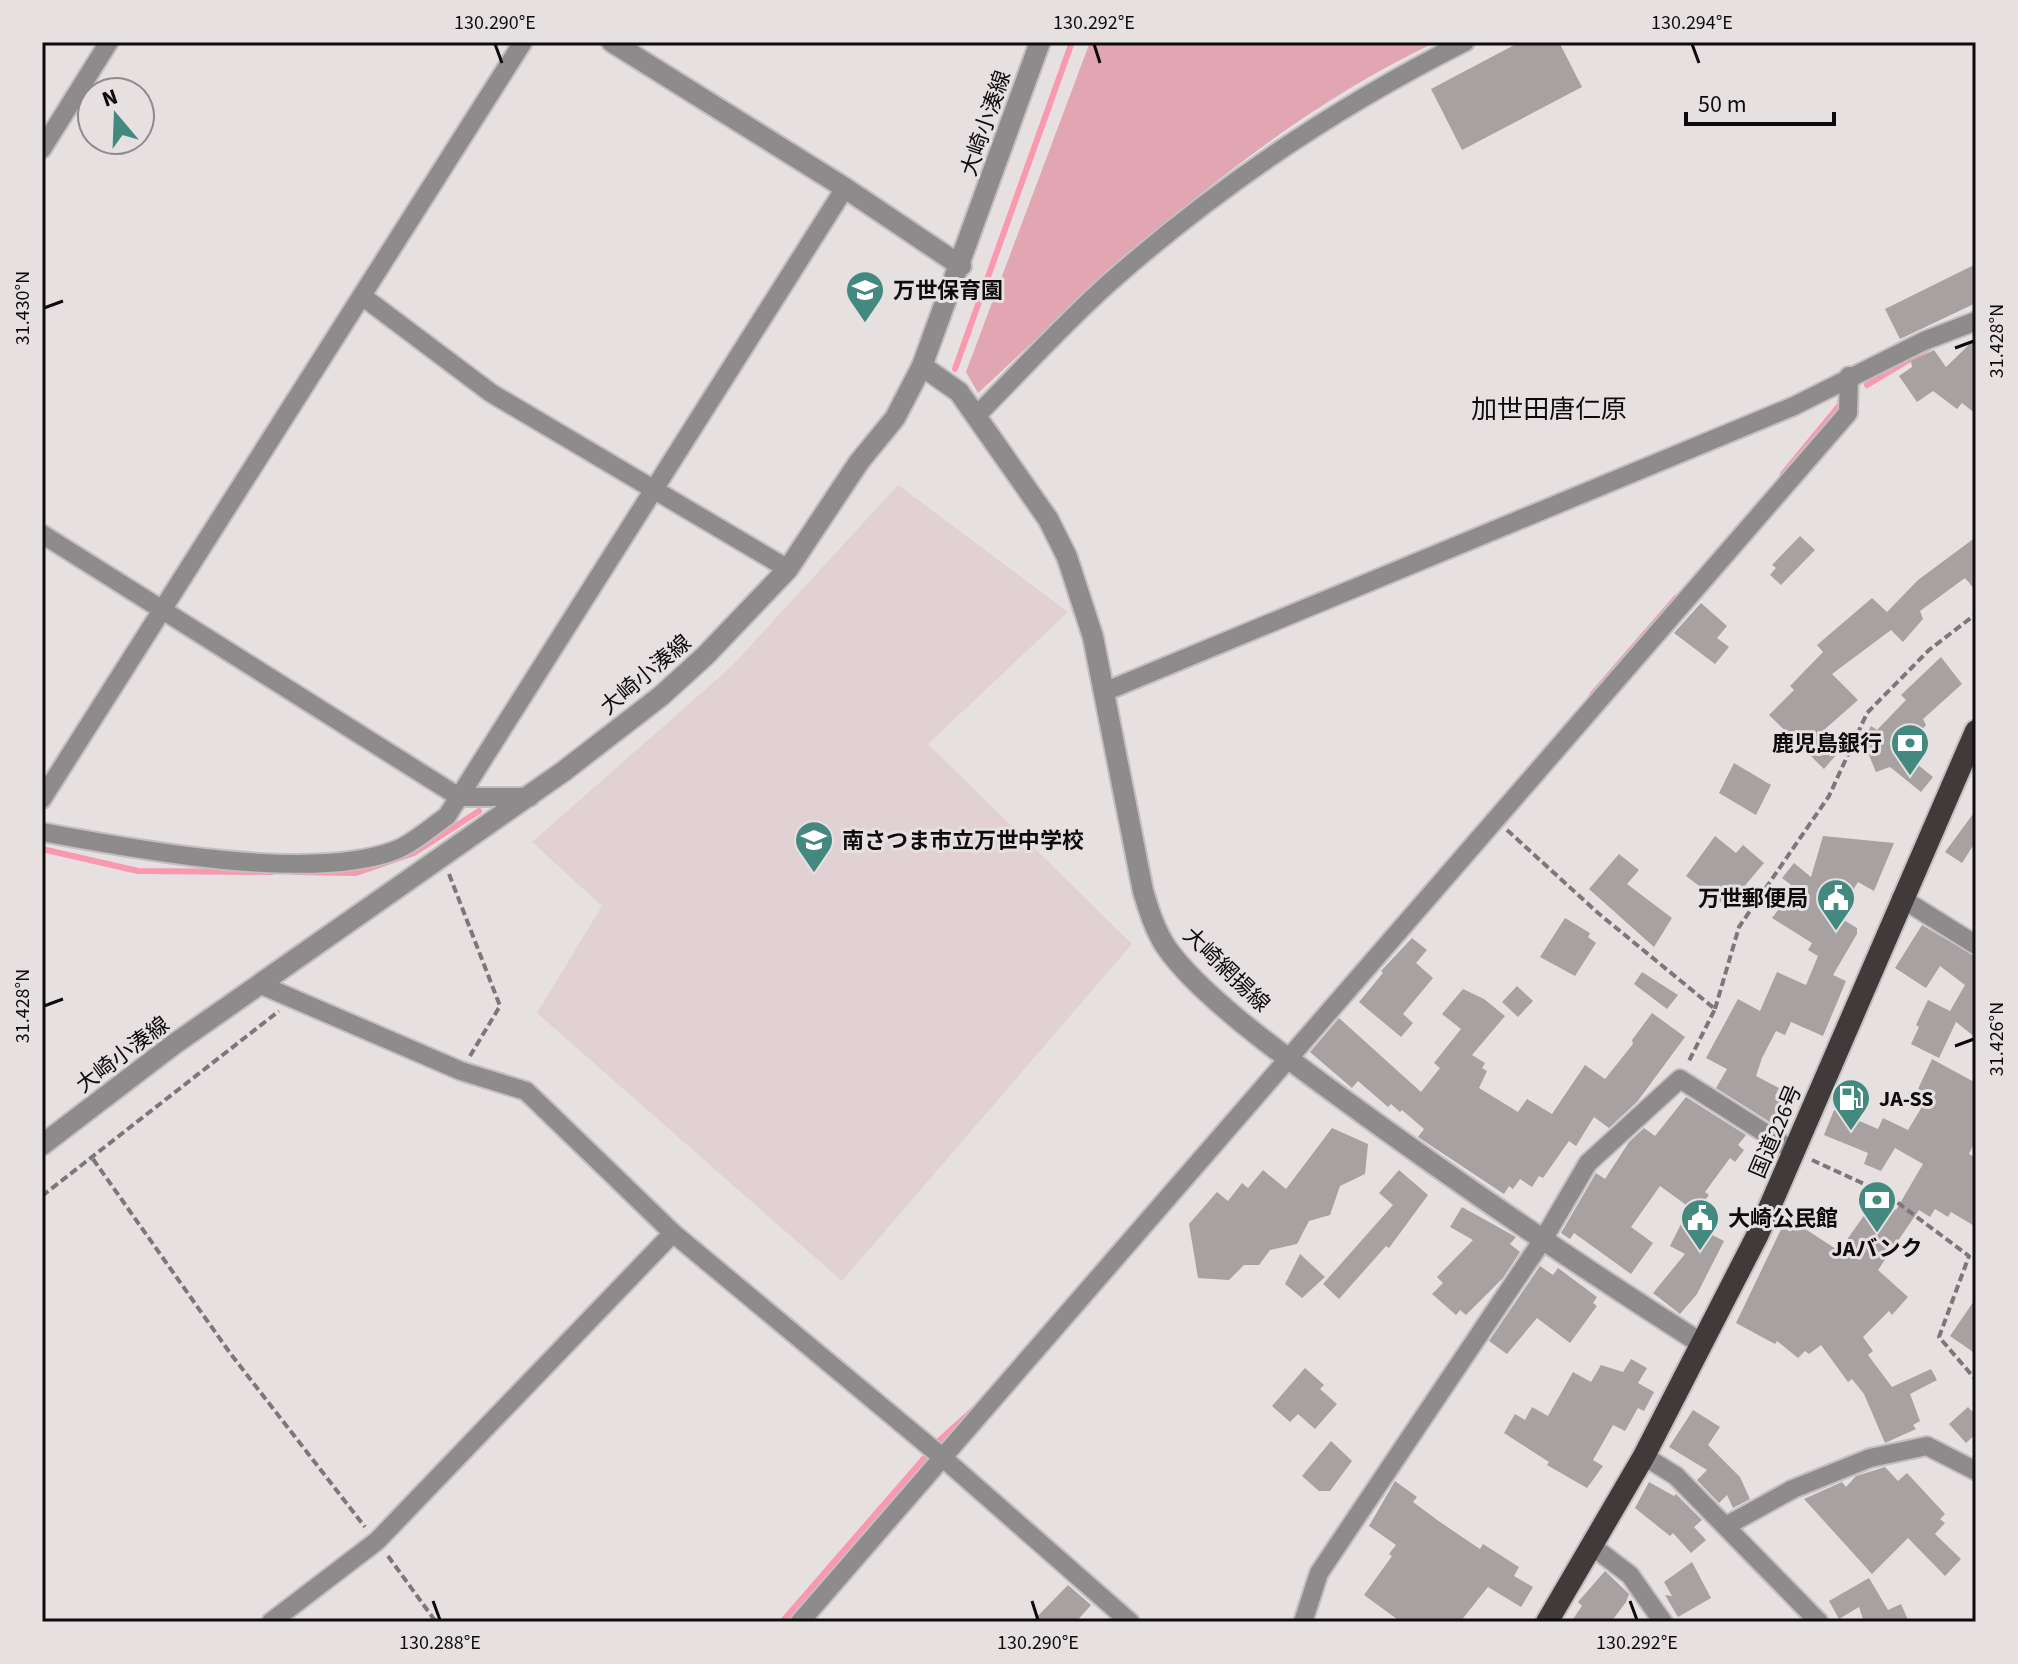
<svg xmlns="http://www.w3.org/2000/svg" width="2018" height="1664" viewBox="0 0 2018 1664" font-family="'Source Sans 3','Noto Sans JP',sans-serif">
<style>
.built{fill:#e1d1d4}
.green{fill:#e1a6b2}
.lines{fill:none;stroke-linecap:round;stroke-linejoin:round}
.stream{stroke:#f998ae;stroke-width:6}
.building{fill:#a7a1a2}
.minor-casing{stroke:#c3bebf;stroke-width:22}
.tertiary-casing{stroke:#c3bebf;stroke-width:24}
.trunk-casing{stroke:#c3bebf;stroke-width:26}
.path{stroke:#7c7879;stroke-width:4;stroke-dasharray:8 4;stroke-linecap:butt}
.minor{stroke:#8e8b8c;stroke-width:18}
.tertiary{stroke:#8e8b8c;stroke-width:20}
.trunk{stroke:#403a3b;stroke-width:22}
.ticks{fill:none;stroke:#0d0b0c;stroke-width:3}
.labels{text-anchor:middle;stroke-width:6;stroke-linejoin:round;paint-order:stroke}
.street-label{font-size:22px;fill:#0d0b0c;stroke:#e6e0e1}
.poi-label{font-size:22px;font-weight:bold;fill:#0d0b0c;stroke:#e6e0e1;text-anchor:start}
.quarter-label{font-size:26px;fill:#0d0b0c;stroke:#e6e0e1}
.neatline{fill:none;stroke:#0d0b0c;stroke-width:3}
.ticks-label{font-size:20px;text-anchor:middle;fill:#0d0b0c}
</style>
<rect width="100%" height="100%" fill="#e6e0e1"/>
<path class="built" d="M898 485 1068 612 928 744 1132 944 842 1281 537 1013 602 906 532 842 731 667Z"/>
<path class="green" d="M1090 42H1436C1259 126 1120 261 978 393L966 372Z"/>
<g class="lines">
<g class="stream">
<path d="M955 369 1072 42"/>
<path d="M1867 385 1929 348"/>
<path d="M1783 474 1839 406"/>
<path d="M1592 695 1676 598"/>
<path d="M42 849 138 871 272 872"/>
<path d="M295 872 356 873 414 853 479 811"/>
<path d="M782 1622 940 1440 973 1410"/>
</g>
</g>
<g class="building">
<path d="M1520 42H1559L1582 87 1462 150 1431 89Z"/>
<path d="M1976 264V303L1900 339 1885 309Z"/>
<path d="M1976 338V414L1962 403 1957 409 1933 391 1917 402 1899 376 1912 367 1911 361 1934 350 1946 367Z"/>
<path d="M1800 536 1815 550 1781 585 1770 575 1776 568 1772 565Z"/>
<path d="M1976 537V591L1965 578 1920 611 1923 619 1903 642 1891 630 1832 674 1858 700 1816 737 1836 755 1824 769 1769 715 1794 690 1790 686 1823 652 1817 645 1872 598 1887 612 1918 580Z"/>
<path d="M1701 603 1727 626 1717 638 1729 647 1715 664 1674 633Z"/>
<path d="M1941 657 1962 684 1923 719 1926 725 1901 751 1933 777 1921 792 1890 767 1876 772 1863 741 1871 726 1877 730 1906 700 1901 695Z"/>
<path d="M1734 763 1771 785 1756 815 1719 793Z"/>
<path d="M1976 810V841L1962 863 1945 852Z"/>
<path d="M1715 836 1736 853 1743 845 1764 863 1727 907 1686 876Z"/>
<path d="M1823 836 1894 843 1874 891 1858 882 1837 916 1857 928V934L1833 975 1846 981 1823 1036 1791 1022 1785 1035 1776 1031 1762 1058 1756 1076 1779 1088 1775 1096 1786 1103 1776 1126 1716 1088 1727 1069 1706 1058 1738 999 1760 1011 1777 972 1806 985 1818 956 1808 950 1812 943 1772 918 1795 888 1782 878 1794 863 1811 877Z"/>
<path d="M1619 854 1639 870 1627 884 1672 918 1654 947 1589 889Z"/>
<path d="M1565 918 1590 933 1588 937 1596 943 1575 976 1540 957Z"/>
<path d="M1922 925 1976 957V1038L1956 1022 1939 1058 1911 1044 1919 1027 1916 1025 1928 1000 1950 1011 1965 985 1940 966 1926 988 1895 968Z"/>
<path d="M1412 938 1427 950 1416 963 1433 978 1403 1014 1413 1023 1401 1037 1359 1002 1383 973 1381 971Z"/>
<path d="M1642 972 1678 995 1667 1009 1634 984Z"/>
<path d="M1517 986 1533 1001 1518 1017 1502 1002Z"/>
<path d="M1463 989 1484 999 1505 1016 1472 1055 1485 1063 1482 1068 1487 1071 1479 1088 1518 1112 1527 1099 1552 1114 1585 1065 1605 1079 1633 1044 1632 1040 1652 1013 1685 1037 1637 1102 1609 1128 1594 1117 1576 1146 1569 1141 1543 1178 1539 1176 1532 1187 1520 1179 1513 1189 1509 1186 1504 1194 1418 1137 1424 1129 1402 1110 1400 1112 1391 1104 1388 1107 1358 1081 1352 1088 1310 1052 1339 1018 1421 1092 1440 1068 1434 1063 1461 1029 1442 1014Z"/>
<path d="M1932 1059 1976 1083V1139L1969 1154 1976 1158V1227L1951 1212 1948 1217 1935 1209 1930 1217 1919 1210 1878 1270 1908 1297 1892 1315 1889 1311 1863 1337 1873 1351 1868 1355 1892 1387 1931 1369 1937 1380 1910 1394 1920 1421 1913 1425 1916 1429 1885 1443 1864 1394 1852 1379 1848 1382 1821 1345 1809 1354 1805 1351 1798 1358 1777 1341 1775 1344 1736 1323 1787 1217 1839 1251 1877 1197 1896 1210 1923 1164 1895 1148 1881 1171 1864 1164 1868 1153 1824 1135 1834 1110 1878 1129 1883 1118 1908 1130 1926 1100 1920 1097 1923 1091 1918 1089Z"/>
<path d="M1686 1097 1746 1135 1738 1145 1744 1150 1735 1162 1730 1158 1705 1192 1709 1195 1696 1212 1660 1186 1631 1227 1653 1243 1631 1274 1574 1233 1570 1239 1561 1233 1596 1173 1605 1179 1629 1142 1644 1128 1655 1136Z"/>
<path d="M1332 1128 1368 1144 1365 1174 1340 1186 1330 1215 1309 1221 1297 1244 1270 1250 1259 1265H1244L1229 1280 1198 1278 1189 1224 1217 1192 1228 1201 1242 1183 1248 1188 1263 1170 1286 1189Z"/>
<path d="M1399 1170 1428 1195 1389 1248 1386 1246 1339 1299 1323 1284 1393 1205 1379 1193Z"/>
<path d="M1462 1207 1516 1237 1510 1244 1520 1252 1503 1278 1466 1315 1460 1310 1456 1315 1432 1294 1443 1283 1437 1277 1473 1240 1450 1227Z"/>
<path d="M1683 1220 1724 1241 1697 1294 1680 1314 1653 1293 1685 1254 1670 1246Z"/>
<path d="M1300 1254 1325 1277 1302 1298 1285 1284Z"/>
<path d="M1540 1266 1553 1275 1558 1268 1597 1297 1593 1303 1597 1306 1570 1343 1537 1318 1507 1354 1489 1341Z"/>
<path d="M1976 1298V1354L1950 1336Z"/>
<path d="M1631 1359 1647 1368 1638 1383 1654 1392 1644 1411 1638 1408 1625 1431 1613 1425 1593 1460 1603 1466 1587 1488 1547 1465 1549 1462 1504 1433 1515 1414 1525 1420 1532 1407 1548 1416 1573 1372 1591 1382 1601 1365 1623 1372Z"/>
<path d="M1305 1368 1324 1385 1320 1389 1337 1404 1315 1429 1298 1414 1290 1422 1272 1406Z"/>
<path d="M1968 1407 1976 1415V1434L1966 1443 1949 1424Z"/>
<path d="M1693 1410 1720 1427 1708 1445 1740 1477 1750 1499 1733 1508 1727 1495 1719 1503 1697 1480 1707 1470 1669 1447Z"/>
<path d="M1331 1441 1352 1461 1330 1491H1319L1302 1476Z"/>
<path d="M1885 1467 1898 1481 1907 1473 1945 1514 1940 1519 1945 1523 1935 1534 1961 1559 1945 1576 1908 1538 1872 1574 1804 1499 1842 1482 1846 1487 1856 1476Z"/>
<path d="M1395 1481 1417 1497 1413 1502 1440 1522 1480 1549 1483 1544 1519 1567 1514 1576 1533 1587 1521 1607 1488 1587 1460 1622H1401L1364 1595 1392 1556 1389 1554 1396 1545 1369 1526Z"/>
<path d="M1649 1482 1674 1496 1676 1494 1702 1520 1694 1527 1706 1540 1691 1553 1673 1533 1670 1536 1635 1508Z"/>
<path d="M1692 1562 1711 1598 1678 1617 1665 1595 1672 1596 1664 1582Z"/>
<path d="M1605 1571 1629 1594 1626 1602 1611 1622H1571L1582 1606 1578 1602Z"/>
<path d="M1869 1578 1888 1610 1901 1604 1909 1622H1864L1859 1607 1839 1619 1829 1601Z"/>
<path d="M1068 1585 1091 1605 1076 1622H1032Z"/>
</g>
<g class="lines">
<g class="minor-casing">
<g id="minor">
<path d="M42 149 109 42"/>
<path d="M362 296 491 393 788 569"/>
<path d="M976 416C1020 372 1062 325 1109 283 1215 189 1338 106 1465 42"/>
<path d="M42 534 459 797H530"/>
<path d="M1104 692 1794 406 1924 341 1976 321"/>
<path d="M42 799 523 42"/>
<path d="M42 832C133 849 311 883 396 850 414 843 431 827 447 816L845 188"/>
<path d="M1901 898 1976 945"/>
<path d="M259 984 461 1071 526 1091 673 1233 942 1457 1130 1622"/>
<path d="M1644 1456 1676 1476 1819 1622"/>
<path d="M1726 1526 1793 1489 1870 1458 1927 1446 1976 1471"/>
<path d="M1592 1546 1630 1575 1663 1622"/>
<path d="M271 1622 377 1541 673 1233"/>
<path d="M800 1622 1848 413 1849 376"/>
<path d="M1303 1622 1319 1573 1544 1238 1588 1163 1680 1079 1795 1152"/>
</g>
</g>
<g class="tertiary-casing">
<g id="tertiary">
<path d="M612 42 845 188 961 266"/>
<path d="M922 366 959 392 1048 519 1067 557 1093 637 1143 891C1149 911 1155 930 1166 947 1200 996 1287 1058 1336 1094 1455 1181 1578 1265 1702 1344"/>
<path d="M42 1145 173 1045 564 771 661 696 706 655 788 569 859 462 895 418 922 366 1040 42"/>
</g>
</g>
<g class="trunk-casing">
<path id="trunk" d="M1547 1622 1644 1456 1758 1234 1976 731"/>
</g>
<g class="path">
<path d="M1507 830 1598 913 1715 1009 1688 1063"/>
<path d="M449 874 500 1006 470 1056"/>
<path d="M1715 1009 1739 927 1829 796 1867 713 1929 650 1976 614"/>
<path d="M93 1159 230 1353 365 1527"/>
<path d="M1812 1160 1886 1194 1969 1256 1939 1337 1976 1380"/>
<path d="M42 1196 279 1011"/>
<path d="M388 1556 436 1622"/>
</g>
<use href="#minor" class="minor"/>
<use href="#tertiary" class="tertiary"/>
<use href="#trunk" class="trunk"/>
</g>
<path class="ticks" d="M495 44 502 63M1094 44 1100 63M1692 44 1699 63M44 308 63 301M1955 348 1974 341M44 1006 63 999M1955 1046 1974 1039M433 1601 440 1620M1032 1601 1038 1620M1630 1601 1637 1620"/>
<defs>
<g id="school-pin" transform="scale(2)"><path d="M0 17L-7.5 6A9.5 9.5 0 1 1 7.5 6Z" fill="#438980" stroke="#e6e0e1"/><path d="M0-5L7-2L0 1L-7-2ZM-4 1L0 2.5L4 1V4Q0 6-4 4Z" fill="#fff"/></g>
<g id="bank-pin" transform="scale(2)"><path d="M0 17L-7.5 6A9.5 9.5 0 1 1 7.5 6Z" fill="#438980" stroke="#e6e0e1"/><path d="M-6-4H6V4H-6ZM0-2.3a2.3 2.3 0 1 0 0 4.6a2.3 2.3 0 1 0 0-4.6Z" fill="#fff"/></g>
<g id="civic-pin" transform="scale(2)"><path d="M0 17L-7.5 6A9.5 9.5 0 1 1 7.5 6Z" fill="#438980" stroke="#e6e0e1"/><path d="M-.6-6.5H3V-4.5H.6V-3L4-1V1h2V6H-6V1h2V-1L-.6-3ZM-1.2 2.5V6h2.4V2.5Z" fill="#fff"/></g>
<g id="fuel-pin" transform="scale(2)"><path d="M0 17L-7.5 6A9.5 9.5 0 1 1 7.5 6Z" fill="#438980" stroke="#e6e0e1"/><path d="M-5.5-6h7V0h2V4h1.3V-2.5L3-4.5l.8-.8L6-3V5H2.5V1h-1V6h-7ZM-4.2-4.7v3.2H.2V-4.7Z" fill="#fff"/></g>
</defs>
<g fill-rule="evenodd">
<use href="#school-pin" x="865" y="290"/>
<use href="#bank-pin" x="1910" y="743"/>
<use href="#school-pin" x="814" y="840"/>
<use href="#civic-pin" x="1836" y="898"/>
<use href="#fuel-pin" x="1851" y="1098"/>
<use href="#bank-pin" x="1877" y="1200"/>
<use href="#civic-pin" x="1700" y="1218"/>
</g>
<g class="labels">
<g class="street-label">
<text transform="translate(985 123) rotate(-71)" y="8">大崎小湊線</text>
<text transform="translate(645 674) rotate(-40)" y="8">大崎小湊線</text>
<text transform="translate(1227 969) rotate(44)" y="8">大崎網揚線</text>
<text transform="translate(122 1054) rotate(-37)" y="8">大崎小湊線</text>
<text transform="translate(1775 1131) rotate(-67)" y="8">国道226号</text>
</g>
<g class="poi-label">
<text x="893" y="298">万世保育園</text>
<text x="1882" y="751" text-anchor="end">鹿児島銀行</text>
<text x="842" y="848">南さつま市立万世中学校</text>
<text x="1808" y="906" text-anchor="end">万世郵便局</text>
<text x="1879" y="1106">JA-SS</text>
<text x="1728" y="1226">大崎公民館</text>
<text x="1877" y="1256" text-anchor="middle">JAバンク</text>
</g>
<g class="quarter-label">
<text x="1549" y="418">加世田唐仁原</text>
</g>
</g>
<rect width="2018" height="1664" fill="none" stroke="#e6e0e1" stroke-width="88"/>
<g transform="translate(116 116) rotate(341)"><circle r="38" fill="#e6e0e1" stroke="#8f8b8c" stroke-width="2"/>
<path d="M0-6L14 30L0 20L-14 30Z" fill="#438980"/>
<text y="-12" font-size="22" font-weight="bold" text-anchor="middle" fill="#0d0b0c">N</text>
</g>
<path d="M1686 112v12h148v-12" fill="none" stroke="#0d0b0c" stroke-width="4"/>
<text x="1698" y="112" font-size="24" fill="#0d0b0c" stroke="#e6e0e1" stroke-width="6" paint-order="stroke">50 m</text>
<rect x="44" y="44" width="1930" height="1576" class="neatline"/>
<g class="ticks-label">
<text x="495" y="29">130.290°E</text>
<text x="1094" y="29">130.292°E</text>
<text x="1692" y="29">130.294°E</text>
<text transform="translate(22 308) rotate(-90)" y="7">31.430°N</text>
<text transform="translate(1996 341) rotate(-90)" y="7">31.428°N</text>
<text transform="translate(22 1006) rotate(-90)" y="7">31.428°N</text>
<text transform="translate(1996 1039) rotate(-90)" y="7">31.426°N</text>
<text x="440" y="1649">130.288°E</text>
<text x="1038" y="1649">130.290°E</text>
<text x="1637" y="1649">130.292°E</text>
</g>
</svg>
